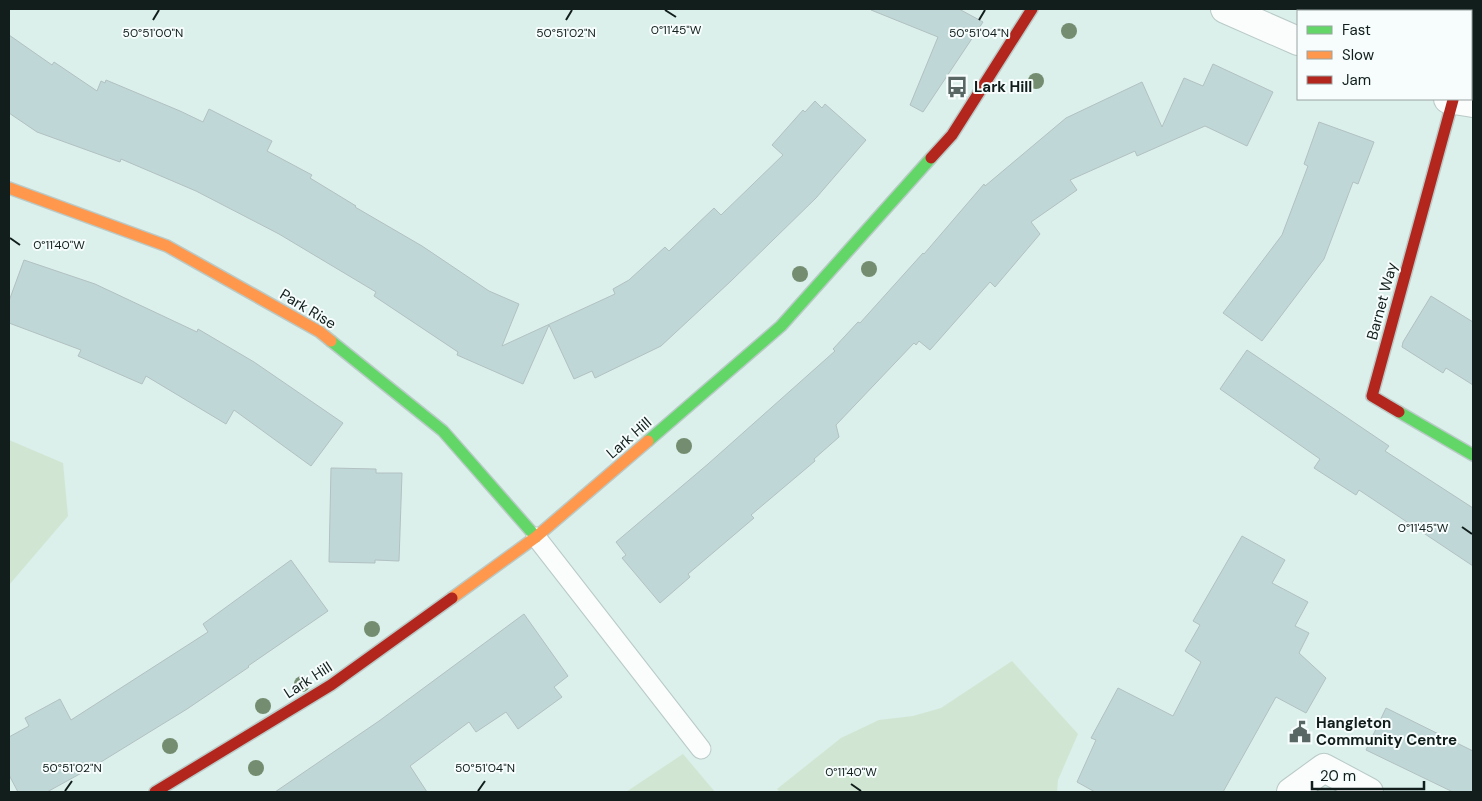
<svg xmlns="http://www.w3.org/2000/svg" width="1482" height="801" viewBox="0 0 1482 801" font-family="'DM Sans',sans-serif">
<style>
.green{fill:#d1e6d2}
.building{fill:#c0d7d8;stroke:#b2c1c1}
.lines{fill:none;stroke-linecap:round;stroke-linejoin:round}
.lane-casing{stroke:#b9cac7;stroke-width:21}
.street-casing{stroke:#b9cac7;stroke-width:30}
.fast-casing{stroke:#b9cac7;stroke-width:14}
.slow-casing{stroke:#b9cac7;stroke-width:14}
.jam-casing{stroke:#b9cac7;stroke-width:14}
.lane{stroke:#fafdfc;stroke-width:19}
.street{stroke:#fafdfc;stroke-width:28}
.fast{stroke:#63d668;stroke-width:11}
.slow{stroke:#ff974d;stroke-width:11}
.jam{stroke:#b3261e;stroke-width:11}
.tree{fill:#748d70}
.ticks{fill:none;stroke:#111e1c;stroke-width:2}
.labels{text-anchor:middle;stroke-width:4;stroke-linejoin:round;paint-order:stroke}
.poi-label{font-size:15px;font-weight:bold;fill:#111e1c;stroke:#f6fdfc;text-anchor:start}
.street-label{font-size:15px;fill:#111e1c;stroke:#f6fdfc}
.ticks-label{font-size:12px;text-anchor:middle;fill:#111e1c;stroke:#f6fdfc;stroke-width:4;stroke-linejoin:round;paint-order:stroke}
</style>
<rect width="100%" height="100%" fill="#dbefeb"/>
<g class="green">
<path d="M9 440 63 463 68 516 9 585Z"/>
<path d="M1012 661 1078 734 1058 780 1057 792H780L777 789 841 738 879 720 913 716 941 708Z"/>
<path d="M683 754 715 792H626Z"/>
</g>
<g class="building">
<path d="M871 9H959L983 22 923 112 910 105 938 37 871 10Z"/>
<path d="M9 35 52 65 54 62 97 91 101 81 105 83 106 80 180 111 203 122 209 109 272 141 267 151 312 175 310 178 356 206 355 207 422 246 489 291 519 304 502 346 615 294 613 289 629 280 665 247 669 251 714 208 721 215 783 155 772 145 803 110 805 112 815 101 822 108 825 104 866 140 816 198 731 281 661 346 595 378 592 371 574 379 549 325 523 384 457 355 458 352 374 296 376 292 279 234 196 191 121 159 120 162 37 132 9 113Z"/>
<path d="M1213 64 1273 92 1247 146 1205 126 1137 156 1135 151 1070 180 1077 190 1031 222 1040 234 995 287 990 282 930 350 919 341 916 345 914 343 836 425 839 437 814 459 815 461 751 515 754 518 688 574 690 577 660 603 622 558 626 555 616 542 708 464 835 351 833 349 858 322 860 323 923 253 924 254 984 184 985 186 1066 118 1142 82 1162 127 1184 78 1203 86Z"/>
<path d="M1319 122 1374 142 1358 184 1353 182 1324 259 1262 341 1223 313 1282 235 1308 166 1304 164Z"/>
<path d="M24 260 95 284 197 332 198 329 254 362 343 423 311 466 234 410 226 424 146 376 142 384 78 356 81 350 9 323V301Z"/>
<path d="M1431 296 1473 322V385L1446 368 1443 373 1402 347 1403 342Z"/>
<path d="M1247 350 1389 446 1385 451 1473 508V566L1359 490 1356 495 1314 468 1320 459 1220 389Z"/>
<path d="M331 468 376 469V473H402L399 561 375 560V563L329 562Z"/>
<path d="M1242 536 1285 560 1272 583 1308 602 1295 626 1309 633 1299 653 1326 678 1306 713 1276 697 1223 792H1095L1077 782 1096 740 1091 738 1118 688 1173 716 1201 662 1185 651 1200 625 1193 621Z"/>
<path d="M291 560 328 611 248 666 249 667 187 709 96 765 47 792H18L9 775V737L29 726 25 718 60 699 71 720 208 632 203 624Z"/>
<path d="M524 614 568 676 554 687 562 697 518 729 506 712 476 732 469 722 410 766 427 792H275L379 721Z"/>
<path d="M1386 708 1473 751V792H1453L1366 750Z"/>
</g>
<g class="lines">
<g class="lane-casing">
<path id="lane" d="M536 537 701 749"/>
</g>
<g class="street-casing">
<g id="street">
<path d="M1225 9 1298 41"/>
<path d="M1448 99 1473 103"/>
<path d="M1291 792 1324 768 1369 792"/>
</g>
</g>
<g class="fast-casing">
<g id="fast">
<path d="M331 341 443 431 536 537"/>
<path d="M1399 412 1473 455"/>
<path d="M648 441 781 326 931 158"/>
</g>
</g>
<g class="slow-casing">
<g id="slow">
<path d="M9 188 167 246 320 332 331 341"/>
<path d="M452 598 536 537 648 441"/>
</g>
</g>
<g class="jam-casing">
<g id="jam">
<path d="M931 158 952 135 1032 9"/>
<path d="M1399 412 1372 396 1453 100"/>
<path d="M155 792 331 685 452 598"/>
</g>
</g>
<use href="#lane" class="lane"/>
<use href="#street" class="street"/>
<use href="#fast" class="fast"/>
<use href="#slow" class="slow"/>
<use href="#jam" class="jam"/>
</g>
<g class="tree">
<circle cx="1069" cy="31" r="8"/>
<circle cx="1036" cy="81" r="8"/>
<circle cx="869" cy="269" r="8"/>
<circle cx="800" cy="274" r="8"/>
<circle cx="684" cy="446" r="8"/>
<circle cx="372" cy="629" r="8"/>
<circle cx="302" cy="684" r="8"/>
<circle cx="263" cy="706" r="8"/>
<circle cx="170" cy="746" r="8"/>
<circle cx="256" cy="768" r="8"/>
</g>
<path class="ticks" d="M665 10 676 17M153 20 159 10M566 20 572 10M979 20 985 10M10 238 20 245M1462 527 1472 534M851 784 861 791M65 791 72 781M478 791 485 781"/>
<defs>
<g id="bus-bare" transform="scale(1.725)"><path d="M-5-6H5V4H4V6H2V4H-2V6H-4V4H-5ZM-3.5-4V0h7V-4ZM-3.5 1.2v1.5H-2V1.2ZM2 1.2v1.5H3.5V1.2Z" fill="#586764" stroke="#f6fdfc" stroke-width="2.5" paint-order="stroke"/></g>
<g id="civic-bare" transform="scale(1.725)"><path d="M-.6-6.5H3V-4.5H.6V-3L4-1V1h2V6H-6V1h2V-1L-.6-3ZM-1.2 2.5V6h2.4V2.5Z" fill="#586764" stroke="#f6fdfc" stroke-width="2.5" paint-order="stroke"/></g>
</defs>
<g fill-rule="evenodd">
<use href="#bus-bare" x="957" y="87"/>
<use href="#civic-bare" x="1300" y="732"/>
</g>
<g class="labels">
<g class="poi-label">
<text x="974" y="92">Lark Hill</text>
<text x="1316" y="728">Hangleton<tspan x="1316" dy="17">Community Centre</tspan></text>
</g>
<g class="street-label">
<text transform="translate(1382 301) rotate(-75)" y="5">Barnet Way</text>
<text transform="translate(308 309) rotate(31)" y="5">Park Rise</text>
<text transform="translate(629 438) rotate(-41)" y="5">Lark Hill</text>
<text transform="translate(308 680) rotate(-33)" y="5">Lark Hill</text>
</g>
</g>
<g class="ticks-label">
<text x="676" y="34">0°11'45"W</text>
<text x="153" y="37">50°51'00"N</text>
<text x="566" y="37">50°51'02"N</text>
<text x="979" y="37">50°51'04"N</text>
<text x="59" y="249">0°11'40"W</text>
<text x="1423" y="532">0°11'45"W</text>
<text x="72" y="772">50°51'02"N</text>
<text x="485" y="772">50°51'04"N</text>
<text x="851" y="776">0°11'40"W</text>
</g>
<rect width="1482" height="801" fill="none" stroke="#111e1c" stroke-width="20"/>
<rect x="1297" y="10" width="175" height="90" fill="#f6fdfc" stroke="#9aa4a2"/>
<rect x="1307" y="26" width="25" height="8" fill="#63d668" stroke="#9aa4a2"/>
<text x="1342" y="35" font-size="15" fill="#111e1c">Fast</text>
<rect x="1307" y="51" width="25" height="8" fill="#ff974d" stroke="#9aa4a2"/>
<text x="1342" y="60" font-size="15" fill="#111e1c">Slow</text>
<rect x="1307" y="76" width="25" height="8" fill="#b3261e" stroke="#9aa4a2"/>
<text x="1342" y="85" font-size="15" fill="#111e1c">Jam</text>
<path d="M1312 781v8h112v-8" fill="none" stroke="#111e1c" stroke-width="2.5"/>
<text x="1320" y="781" font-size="15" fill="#111e1c" stroke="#f6fdfc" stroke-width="4" paint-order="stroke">20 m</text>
</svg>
